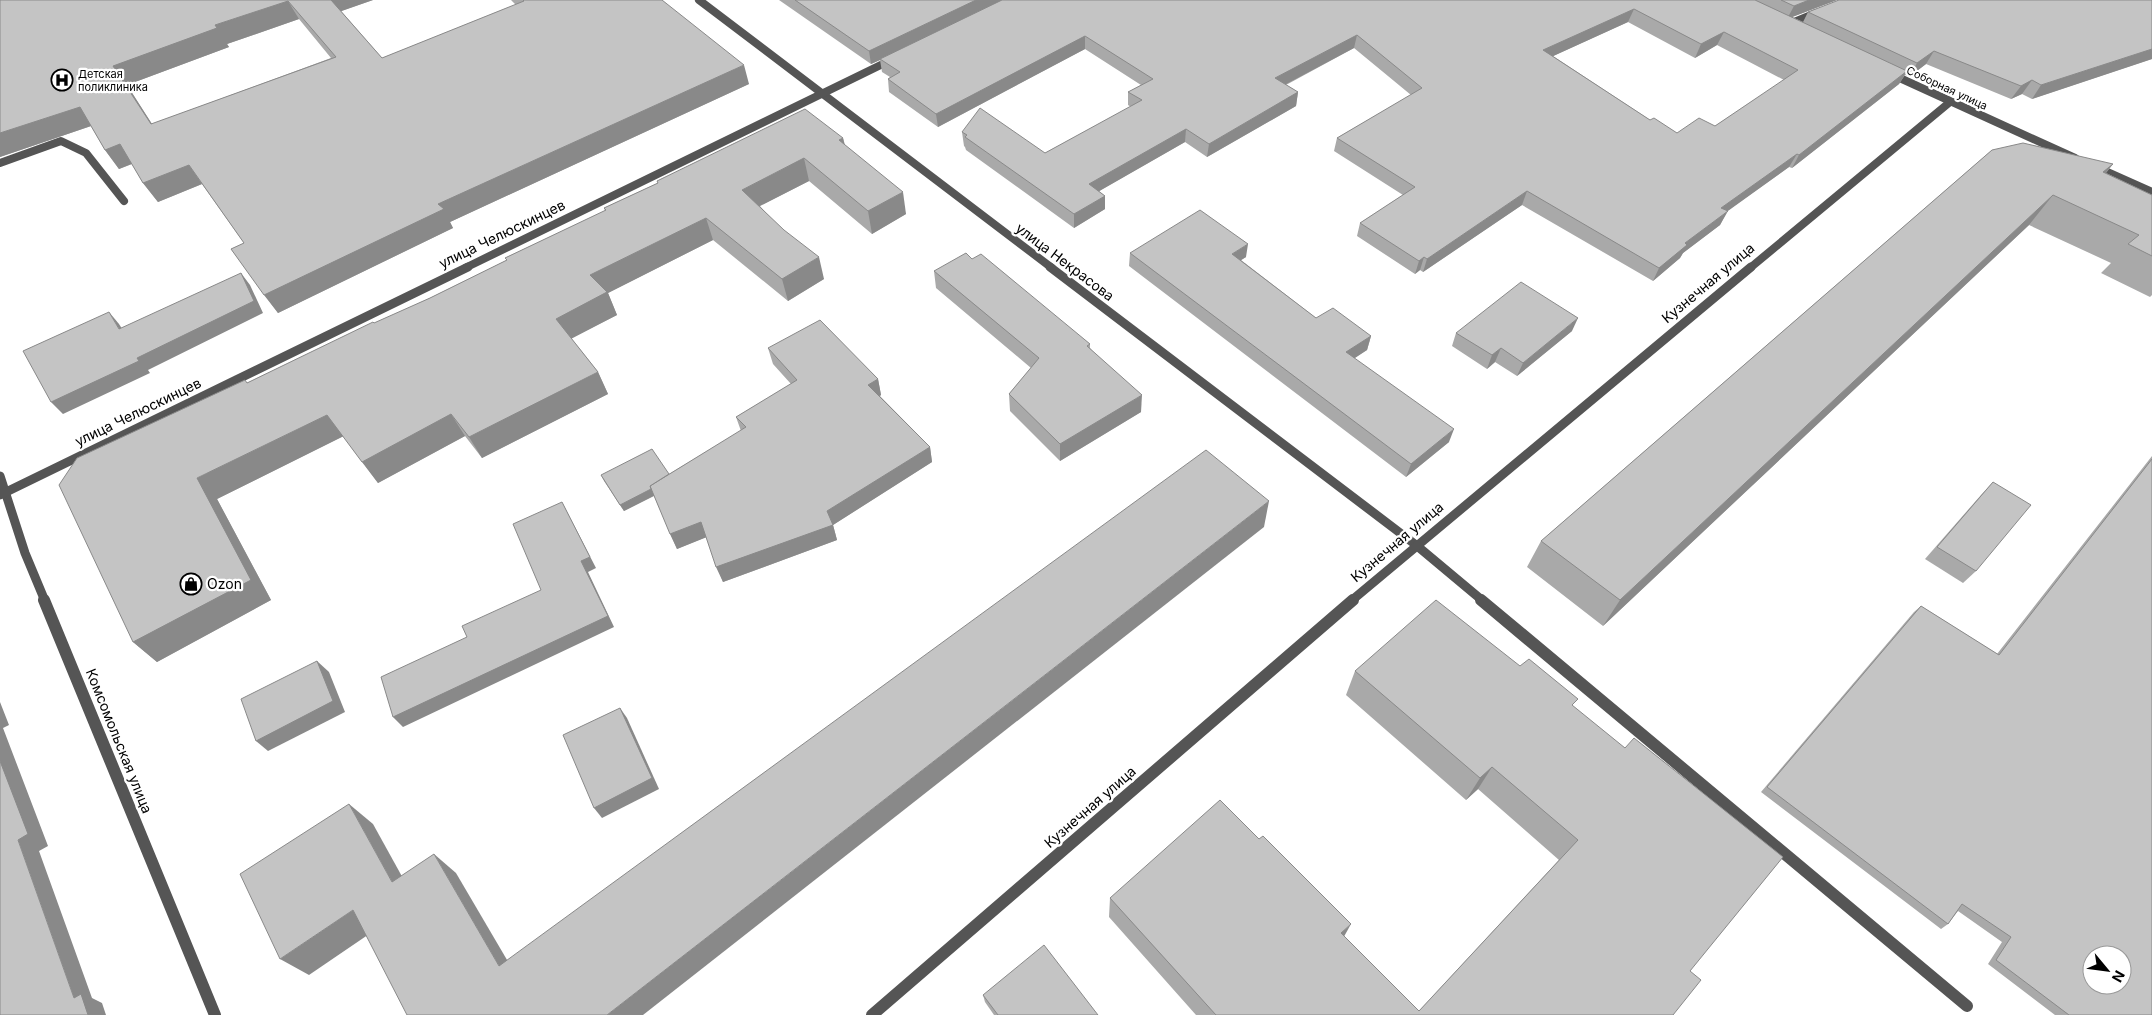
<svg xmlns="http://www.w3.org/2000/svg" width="2152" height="1015" viewBox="0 0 2152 1015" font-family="Inter,sans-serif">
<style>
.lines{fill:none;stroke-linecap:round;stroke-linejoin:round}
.service-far2{stroke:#555;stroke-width:8}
.service-far1{stroke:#555;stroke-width:9}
.service{stroke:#555;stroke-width:12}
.minor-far2{stroke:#555;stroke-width:8}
.minor-far1{stroke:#555;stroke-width:9}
.minor{stroke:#555;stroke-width:12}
.wall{fill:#a9a9a9;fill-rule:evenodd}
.shaded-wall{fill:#898989}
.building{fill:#c4c4c4;stroke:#898989;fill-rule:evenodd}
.labels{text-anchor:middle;stroke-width:4.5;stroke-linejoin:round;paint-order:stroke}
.far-poi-label{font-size:11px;fill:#000;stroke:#fff;text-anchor:start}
.far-street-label{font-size:11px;fill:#000;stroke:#fff}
.street-label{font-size:14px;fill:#000;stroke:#fff}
.poi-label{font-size:14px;fill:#000;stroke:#fff;text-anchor:start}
</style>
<rect width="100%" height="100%" fill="#fff"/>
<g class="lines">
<path class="service-far2" d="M0 163 61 141 86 153 124 201"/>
<path class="service-far1" d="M1416 545 1483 601"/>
<path class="service" d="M1481 600 1967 1006"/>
<g class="minor-far2">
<path d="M699 0 1052 268"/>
<path d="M1787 25 1816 13"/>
<path d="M1891 74 2075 158"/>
<path d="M2096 167 2152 192"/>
<path d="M465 268 893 59"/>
<path d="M1750 268 1950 102"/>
</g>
<g class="minor-far1">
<path d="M1050 267 1416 545"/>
<path d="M0 476 25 553 45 601"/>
<path d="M0 495 468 267"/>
<path d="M1351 601 1751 267"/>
</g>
<g class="minor">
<path d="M44 600 215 1015"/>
<path d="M872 1015 1353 600"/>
</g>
</g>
<g class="wall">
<path d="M0 0H373L341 11 382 58 516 5 511 0H662L749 84 450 222 453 228 278 313 231 249 244 243 202 184 158 202 143 183 132 164 119 169 105 150 91 126 0 157ZM299 19 331 58 152 124 127 85 229 47 227 44Z"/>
<path d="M779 0H1837L1792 17 1803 22 1808 12 2152 0V59L2032 99 2022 94 2011 99 1926 64 1909 77 1905 75 1899 84 1792 168 1789 167 1727 211 1720 225 1683 253 1680 258 1653 281 1522 205 1423 272 1420 270 1415 274 1357 236 1360 223 1403 195 1334 151 1337 138 1411 95 1354 48 1286 85 1298 92 1296 106 1207 157 1185 142 1099 191 1105 196V209L1074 228 966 150 965 147 964 146 962 132 1045 153 1131 107 1128 105V92L1141 85 1085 49 938 127 889 92 888 79 890 77 882 72 880 60 871 64ZM1628 22 1695 58 1717 45 1784 80 1715 126 1677 133 1650 120 1553 56Z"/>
<path d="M843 138 845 145 906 214 872 234 809 181 760 206 824 279 788 301 713 240 608 293 617 315 571 338 598 372 608 394 482 458 465 436 378 483 343 436 217 499 271 600 157 662 133 642 247 383 430 298 507 260 505 258 605 211 604 208 658 183 657 181Z"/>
<path d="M1992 150 2113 164 2106 173 2152 195V295L2150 297 2101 273 2111 263 2029 225 1603 626 1527 567 1541 541Z"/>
<path d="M1130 253 1246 257 1241 260 1316 318 1371 336 1367 350 1354 358 1449 442 1406 477 1129 266Z"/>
<path d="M972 259 1090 344V348L1141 412 1060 461 1010 411 1009 394 1031 368 936 288 934 271Z"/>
<path d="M1572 331 1517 376 1495 362 1487 369 1452 346 1456 333Z"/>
<path d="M768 348 878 379 881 395 880 396 930 447 932 462 833 525 837 540 723 582 706 537 677 549 654 496 624 511 604 481 601 475 669 474 741 431 736 417 791 384 773 364Z"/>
<path d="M2152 456V1015H2055L1988 964 2002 942 1958 911 1948 924 1941 929 1761 792 1914 612 1921 606 1997 654Z"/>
<path d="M1993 482 1976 571 1963 583 1925 559 1981 495Z"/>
<path d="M1520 666 1573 706 1690 971 1673 1015H1196L1109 917 1110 898 1344 936 1419 1011 1559 860 1478 789 1466 800 1346 695 1355 671Z"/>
<path d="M983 995 1098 1015H994L985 1002Z"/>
</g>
<g class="shaded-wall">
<path d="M329 0H373L336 13Z"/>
<path d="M976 0H1004L880 59V60L871 64 869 51Z"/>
<path d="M1809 0H1837L1787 19 1794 6Z"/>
<path d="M288 1 299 19 227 44 229 47 127 85 164 143 151 124 113 66 215 25Z"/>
<path d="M1634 9 1628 22 1538 63 1543 50Z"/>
<path d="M1724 32 1717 45 1695 58 1701 44Z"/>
<path d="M1357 35 1354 48 1273 91 1275 78Z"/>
<path d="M1085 36V49L938 127 936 114Z"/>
<path d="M2152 49V59L2032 99 2041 85Z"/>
<path d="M1934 51 1926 64 1909 77 1917 63Z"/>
<path d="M744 65 749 84 450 222 453 228 278 313 264 295 438 204Z"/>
<path d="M1907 71 1899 84 1792 168 1799 155Z"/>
<path d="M2032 80 2022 94 2011 99 2021 86Z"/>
<path d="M1298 92 1296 106 1207 157 1209 144Z"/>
<path d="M80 107 94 125 0 157V133Z"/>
<path d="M1186 129 1185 142 1089 197V184Z"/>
<path d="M843 138 848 160 839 140Z"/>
<path d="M120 144 134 163 119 169 105 150Z"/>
<path d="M1797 154 1789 167 1714 221 1721 208Z"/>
<path d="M804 158 809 181 748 212 742 190Z"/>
<path d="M2113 164 2088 194 2103 172Z"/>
<path d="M189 165 202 184 158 202 143 183Z"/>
<path d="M1527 191 1522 205 1423 272 1427 259Z"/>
<path d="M903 192 906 214 872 234 868 211Z"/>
<path d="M2053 195 2029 225 1603 626 1620 600Z"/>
<path d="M1105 196V209L1074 228V214Z"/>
<path d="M1728 211 1720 225 1683 253 1680 258 1653 281 1659 268 1685 243Z"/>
<path d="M706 218 713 240 608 293 617 315 567 341 556 319 590 275Z"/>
<path d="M1248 244 1246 257 1230 267 1232 254Z"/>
<path d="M819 257 824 279 788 301 782 279Z"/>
<path d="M1424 257 1420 270 1415 274 1419 261Z"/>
<path d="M241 273 250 285 263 313 148 370 150 373 63 414 51 402 137 358Z"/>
<path d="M109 312 119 324 130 341 119 329Z"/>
<path d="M1578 318 1572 331 1517 376 1523 363Z"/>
<path d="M1371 336 1367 350 1343 366 1346 352Z"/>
<path d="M1501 348 1495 362 1487 369 1492 355Z"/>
<path d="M598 372 608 394 482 458 469 437Z"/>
<path d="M878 379 881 395 871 401 868 385Z"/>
<path d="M1142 395 1141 412 1060 461V444Z"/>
<path d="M451 414 465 436 378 483 362 462Z"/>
<path d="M327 415 344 436 217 499 271 600 157 662 133 642 197 478Z"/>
<path d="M1454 429 1449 442 1406 477 1411 464Z"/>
<path d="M930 447 932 462 833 525 837 540 723 582 716 567 827 511Z"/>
<path d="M672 478 675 485 624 511 620 505Z"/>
<path d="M1269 501 1264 527 643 1015H607Z"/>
<path d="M562 502 596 568 588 572 614 627 403 727 393 717 581 561Z"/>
<path d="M701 522 707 537 677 549 670 534Z"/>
<path d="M317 661 329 672 345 712 268 751 256 741Z"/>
<path d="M0 702 9 725 3 728 48 846 39 851 92 998 102 1003 106 1015H88L74 998 18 840 0 761Z"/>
<path d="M620 708 627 718 659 789 602 818 594 808Z"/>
<path d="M1492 767 1478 789 1466 800 1480 778Z"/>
<path d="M349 804 373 824 415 900 392 882Z"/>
<path d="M434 854 456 873 520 982 499 966Z"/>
<path d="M353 910 378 928 309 975 280 959Z"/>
<path d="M1351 924 1341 942V933Z"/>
</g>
<g class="building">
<path d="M0 0H331L382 58 524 1 523 0H662L744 65 438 204 444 209 264 295 231 249 244 243 189 165 143 183 120 144 105 150 80 107 0 133ZM288 1 336 57 151 124 113 66 217 28 215 25Z"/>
<path d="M795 0H976L869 51Z"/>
<path d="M1002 0H1755L1907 71 1799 155 1797 154 1721 208 1728 211 1685 243 1687 245 1659 268 1527 191 1427 259 1424 257 1419 261 1360 223 1415 187 1337 138 1422 88 1357 35 1275 78 1298 92 1209 144 1186 129 1089 184 1105 196 1074 214 965 137 967 135 962 132 980 108 1045 153 1142 100 1128 92 1153 79 1085 36 936 114 888 79 900 72 880 59ZM1634 9 1701 44 1724 32 1798 70 1715 126 1699 118 1677 133 1654 118 1650 120 1543 50Z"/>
<path d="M1781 0H1809L1794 6Z"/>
<path d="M1839 0H2152V49L2041 85 2032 80 2021 86 1934 51 1917 63 1808 12Z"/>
<path d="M805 109 843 138 839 140 903 192 868 211 804 158 742 190 784 230 819 257 782 279 706 218 590 275 607 292 556 319 598 372 469 437 451 414 362 462 327 415 197 478 251 580 133 642 59 485 77 458 245 380 247 383 373 322 374 323 430 298 507 260 505 258 606 210 604 208 658 183 657 181Z"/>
<path d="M2023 143 2113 164 2103 172 2152 195V256L2128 244 2139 235 2053 195 1620 600 1541 541 1992 150Z"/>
<path d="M1200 210 1248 244 1232 254 1316 318 1333 308 1371 336 1346 352 1454 429 1411 464 1130 253Z"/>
<path d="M966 253 972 259 981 254 1090 344 1087 346 1142 395 1060 444 1009 394 1039 358 934 271Z"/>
<path d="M241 273 254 301 137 358 139 361 51 402 23 351 109 312 119 329Z"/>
<path d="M1521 282 1578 318 1523 363 1501 348 1492 355 1456 333Z"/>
<path d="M820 320 878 379 868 385 930 447 827 511 833 525 716 567 701 522 670 534 650 486 746 427 736 417 797 380 768 348Z"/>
<path d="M652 449 669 474 650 486 651 489 620 505 601 475Z"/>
<path d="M1206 450 1269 501 607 1015H407L353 910 280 959 240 874 349 804 392 882 434 854 499 966Z"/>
<path d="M2152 459V1015H2069L1996 960 2011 937 1962 904 1948 924 1767 787 1921 606 1999 655ZM2092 955H2122V985H2092Z"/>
<path d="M1993 482 2031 505 1976 571 1937 547Z"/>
<path d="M562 502 590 557 581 561 608 616 393 717 381 677 467 637 462 626 541 590 513 524Z"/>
<path d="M1436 600 1520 666 1529 659 1578 699 1572 705 1625 748 1634 738 1783 857 1690 971 1701 980 1673 1015H1216L1110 898 1220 800 1259 839 1263 836 1351 924 1341 933 1419 1011 1578 840 1492 767 1480 778 1355 671Z"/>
<path d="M317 661 333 701 256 741 241 699Z"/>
<path d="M620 708 652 778 594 808 563 735Z"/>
<path d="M0 761 28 834 18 840 74 998 81 994 88 1015H0Z"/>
<path d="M1044 945 1098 1015H998L983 995Z"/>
</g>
<defs>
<g id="hospital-ring" transform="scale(1.125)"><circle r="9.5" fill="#fff" stroke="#000" stroke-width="1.5"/><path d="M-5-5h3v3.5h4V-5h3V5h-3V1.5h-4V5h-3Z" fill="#000"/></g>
<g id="shop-ring" transform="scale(1.125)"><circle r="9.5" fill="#fff" stroke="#000" stroke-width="1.5"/><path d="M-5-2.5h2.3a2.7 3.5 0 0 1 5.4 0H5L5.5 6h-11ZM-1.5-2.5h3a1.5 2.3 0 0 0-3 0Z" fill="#000"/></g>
</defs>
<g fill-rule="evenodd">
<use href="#hospital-ring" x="62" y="80"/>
<use href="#shop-ring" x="191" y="584"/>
</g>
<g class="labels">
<g class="far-poi-label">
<text x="78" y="78">Детская<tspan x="78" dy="13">поликлиника</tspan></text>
</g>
<g class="far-street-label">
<text transform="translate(1947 88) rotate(25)" y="4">Соборная улица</text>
</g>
<g class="street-label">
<text transform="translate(502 234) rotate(-26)" y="5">улица Челюскинцев</text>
<text transform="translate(1065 262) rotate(37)" y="5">улица Некрасова</text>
<text transform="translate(1708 283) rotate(-40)" y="5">Кузнечная улица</text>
<text transform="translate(138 412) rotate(-26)" y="5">улица Челюскинцев</text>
<text transform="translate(1397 542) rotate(-40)" y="5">Кузнечная улица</text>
<text transform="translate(119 741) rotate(68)" y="5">Комсомольская улица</text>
<text transform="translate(1090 807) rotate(-41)" y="5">Кузнечная улица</text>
</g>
<g class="poi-label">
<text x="207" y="589">Ozon</text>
</g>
</g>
<g transform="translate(2107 970) rotate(119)"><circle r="24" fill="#ffffff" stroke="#999999"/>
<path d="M0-4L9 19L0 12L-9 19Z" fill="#000000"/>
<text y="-8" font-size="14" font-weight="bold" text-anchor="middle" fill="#000000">N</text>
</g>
</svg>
